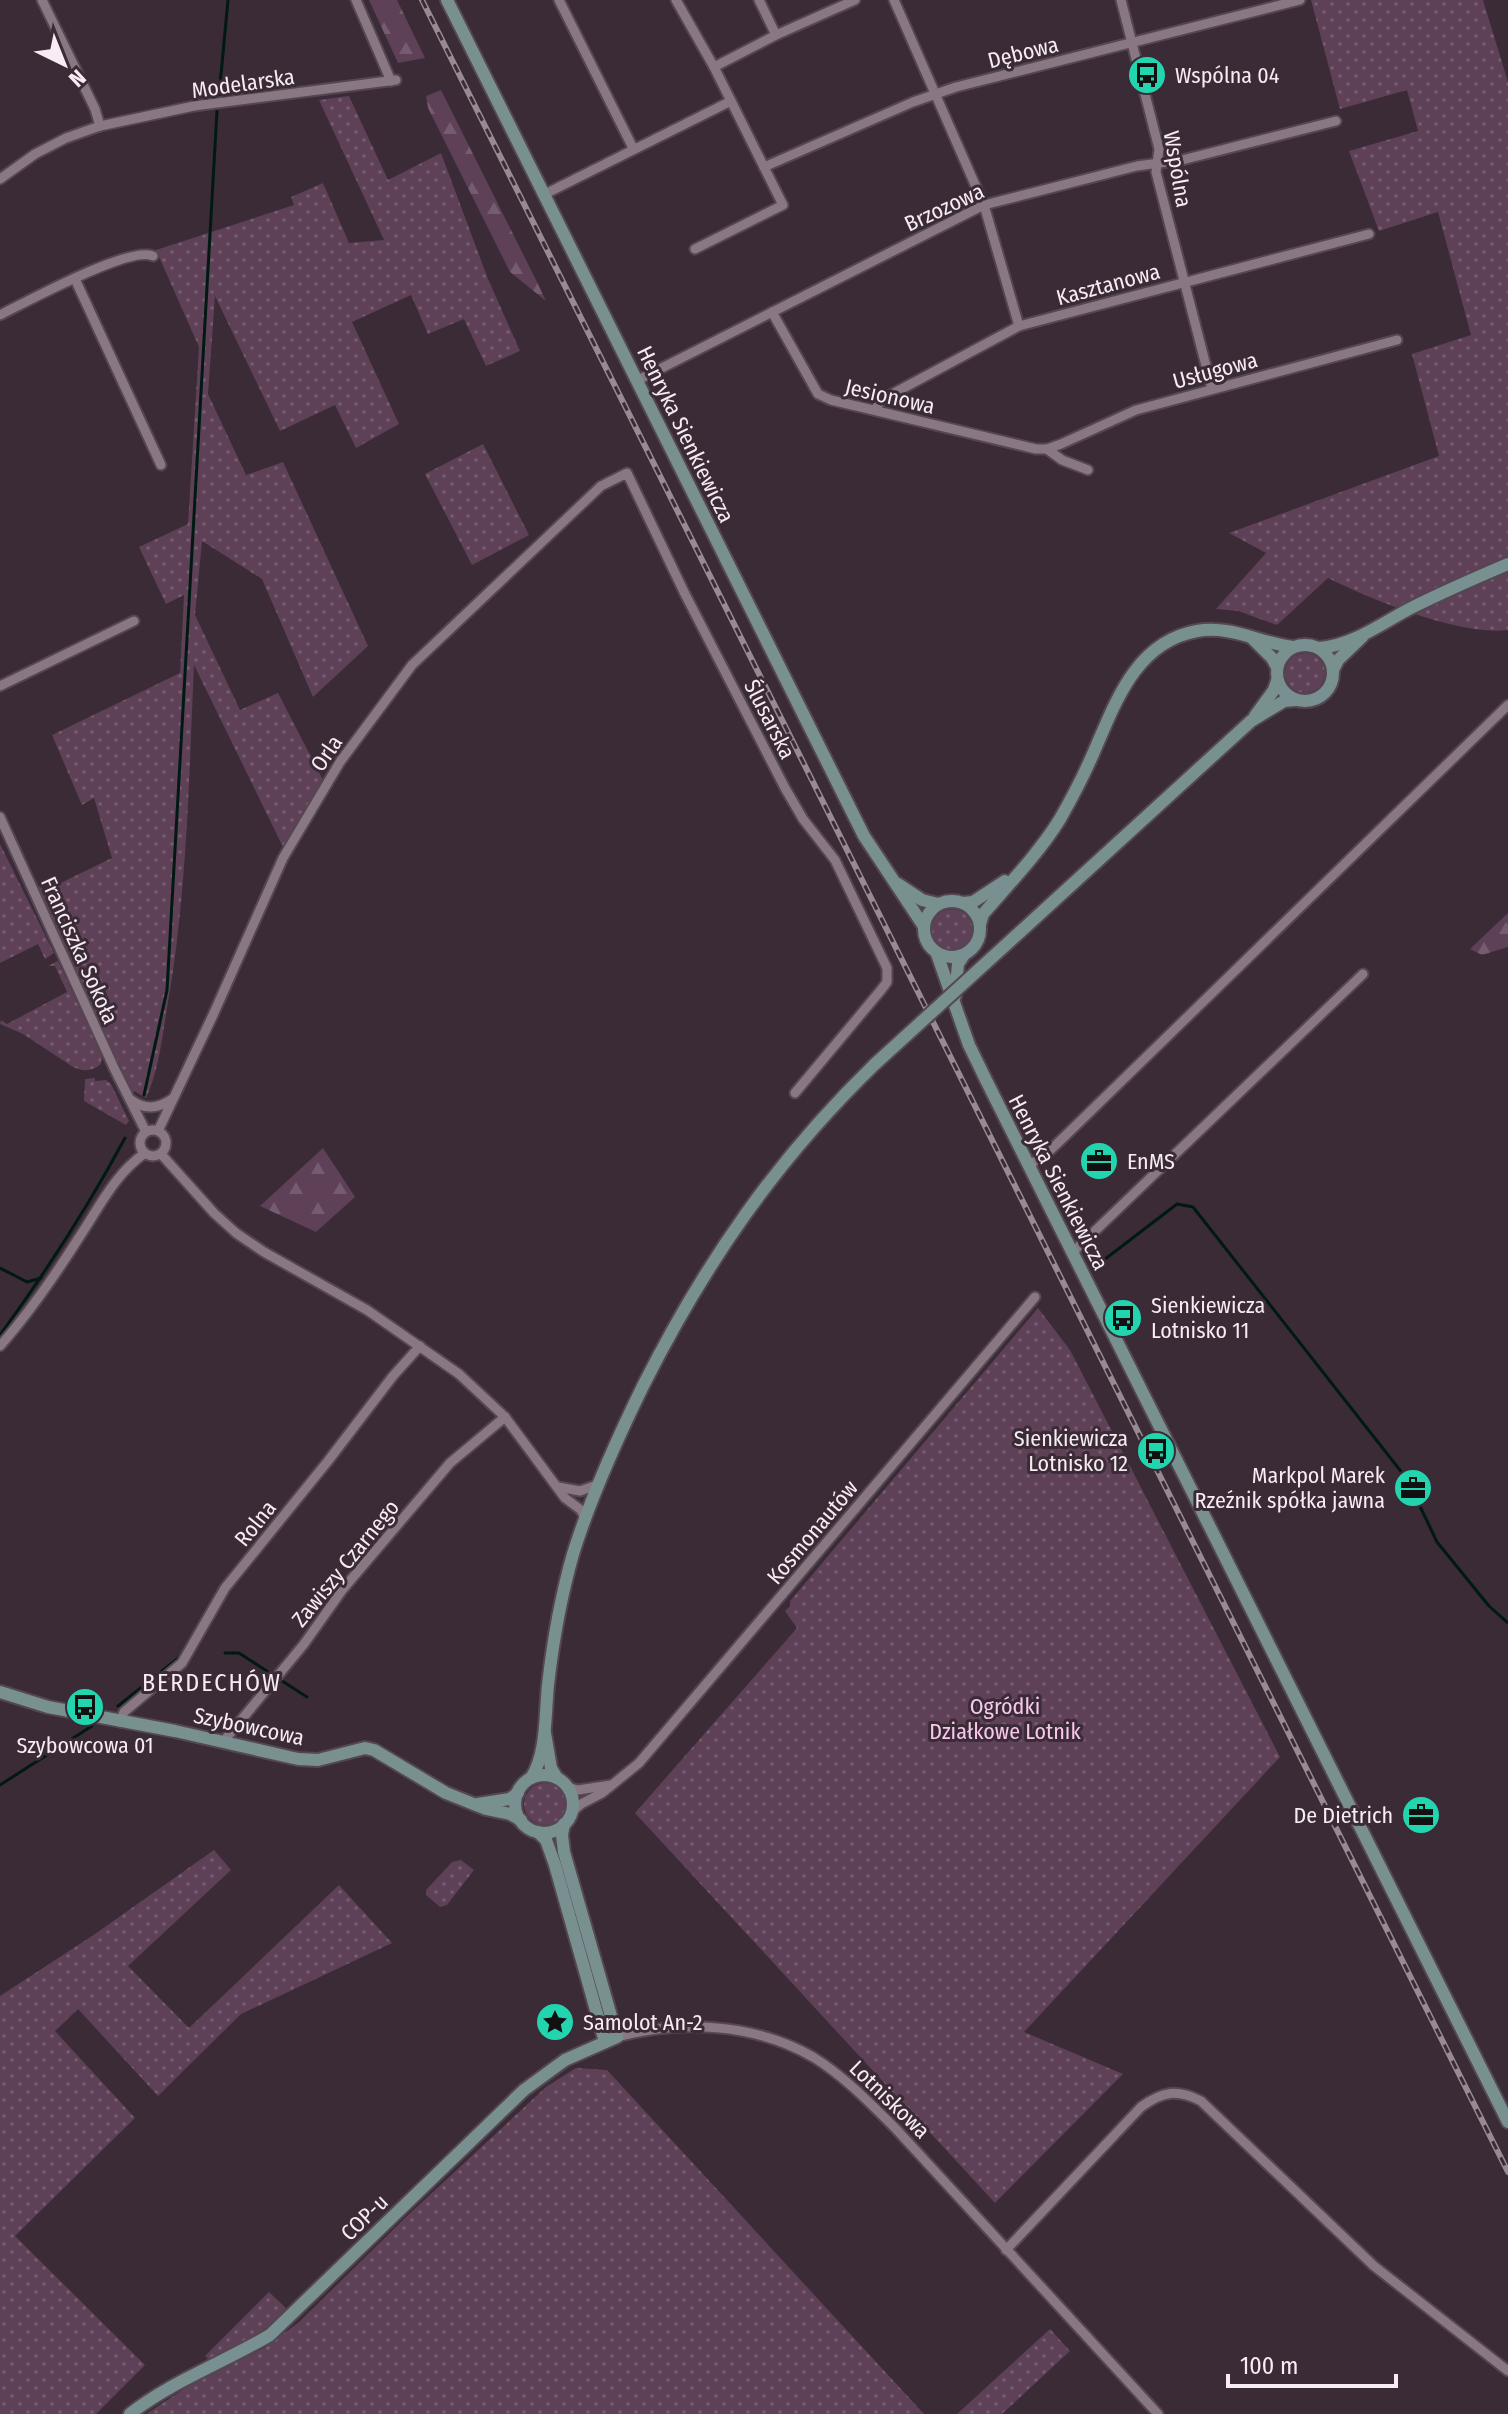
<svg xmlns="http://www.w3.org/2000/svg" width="1508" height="2414" viewBox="0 0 1508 2414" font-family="'Fira Sans Condensed',sans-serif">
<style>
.green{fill:url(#green-dots)}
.forest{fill:url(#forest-firs)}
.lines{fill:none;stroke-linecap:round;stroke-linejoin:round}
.stream{stroke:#011913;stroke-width:3}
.street-casing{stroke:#544751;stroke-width:13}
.secondary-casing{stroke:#544751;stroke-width:16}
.street{stroke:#897784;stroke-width:9}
.secondary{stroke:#78908f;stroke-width:12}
.rail-casing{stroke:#978a93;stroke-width:6}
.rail{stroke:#3a2b36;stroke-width:3;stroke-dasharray:9;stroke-linecap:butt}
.secondary-bridge-casing{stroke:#544751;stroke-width:16;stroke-linecap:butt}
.secondary-bridge{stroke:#78908f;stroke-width:12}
.labels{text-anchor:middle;stroke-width:6;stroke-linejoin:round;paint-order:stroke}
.street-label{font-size:22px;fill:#f7ecf3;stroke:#3a2b36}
.poi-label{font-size:22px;fill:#f7ecf3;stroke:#3a2b36;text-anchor:start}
.park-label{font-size:22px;fill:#f8c8eb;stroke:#3a2b36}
.neighbourhood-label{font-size:24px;letter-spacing:2px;fill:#f7ecf3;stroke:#3a2b36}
</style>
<defs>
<pattern id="green-dots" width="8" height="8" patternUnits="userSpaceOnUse" patternTransform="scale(2)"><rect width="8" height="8" fill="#5e4057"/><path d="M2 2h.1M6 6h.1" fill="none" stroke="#765c70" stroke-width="1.8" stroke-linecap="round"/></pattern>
<pattern id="forest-firs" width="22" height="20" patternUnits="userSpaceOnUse" patternTransform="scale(2)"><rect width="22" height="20" fill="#5e4057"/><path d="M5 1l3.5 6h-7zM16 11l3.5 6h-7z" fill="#765c70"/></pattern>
</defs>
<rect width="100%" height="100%" fill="#3a2b36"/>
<g class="green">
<path d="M1311 0H1483L1508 82V630C1459 636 1372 600 1328 578L1277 625 1238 611 1216 609 1266 553 1229 533 1439 456 1412 354 1471 335 1438 212 1379 231 1349 151 1418 131 1407 90 1340 109Z"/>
<path d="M349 96 388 180 441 153 488 279 520 351 486 366 464 319 428 334 411 295 352 322 399 424 356 448 335 405 280 431 215 296 208 394 246 475 283 462 368 646 313 697 262 579 202 541 195 615 240 710 278 693 323 780 284 849 194 665C189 777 187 898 167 1008 162 1038 159 1070 146 1098L134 1091 132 1093 37 892 40 885 44 891 112 858 94 798 82 805 52 735 180 673 184 595 166 604 139 547 188 524 199 347 156 250 294 205 291 197 323 183 349 243 384 240 319 100Z"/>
<path d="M483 444 529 535 472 565 425 474Z"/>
<circle cx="1305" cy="673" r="20"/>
<path d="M0 844 54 953 45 959 38 944 0 963Z"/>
<circle cx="952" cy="930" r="21"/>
<path d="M58 961 102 1056 101 1064C93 1071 83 1072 73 1067L23 1034 0 1024 1 1020 7 1024 67 992 55 966H48Z"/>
<path d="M95 1078V1081L106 1080 111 1084 129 1121 126 1125 84 1101 85 1079Z"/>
<path d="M1038 1308 1070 1350 1280 1757 1024 2032 1123 2074 995 2203 635 1813 797 1628 785 1611 790 1606V1601Z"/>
<circle cx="545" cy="1804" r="21"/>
<path d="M214 1850 231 1870 128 1966 189 2028 339 1885 392 1943 241 2014 158 2096 78 2009 55 2031 135 2118 15 2236 145 2365 96 2414H0V1996L92 1936Z"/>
<path d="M461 1860 474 1870 447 1905 440 1907 426 1895V1890L452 1862Z"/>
<path d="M576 2068 607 2070 924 2414H146L190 2385 264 2348 299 2322 407 2216 546 2087Z"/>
<path d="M269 2292 289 2311 247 2342 211 2362 205 2356Z"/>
<path d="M1050 2329 1070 2351 1002 2414H957Z"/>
</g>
<g class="forest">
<path d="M369 0H397L425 58 398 63Z"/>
<path d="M441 90 535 278 546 301 510 272 428 108 426 96Z"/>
<path d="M1508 913V947L1482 955 1470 949Z"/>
<path d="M323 1148 355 1197 316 1232 260 1206Z"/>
</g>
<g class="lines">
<g class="stream">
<path d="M219 96 228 0"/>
<path d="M144 1095 167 990 217 111"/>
<path d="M1100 1263 1177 1204 1193 1207 1407 1479 1437 1542 1489 1606 1508 1623"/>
<path d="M0 1268 27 1282 41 1278"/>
<path d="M0 1335C46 1272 88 1207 125 1138"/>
<path d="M225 1653H239L273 1675"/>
<path d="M279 1679 307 1697"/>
<path d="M118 1706 181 1656"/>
<path d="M0 1785 92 1726"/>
</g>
<g class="street-casing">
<g id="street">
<path d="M42 0 95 109 100 126"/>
<path d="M356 0 391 81"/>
<path d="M559 0 633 148"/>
<path d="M676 0 714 67 783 205 695 249"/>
<path d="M759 0 776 35"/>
<path d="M894 0 984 205 1019 326"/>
<path d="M1121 0 1159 149 1156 172 1212 389"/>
<path d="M714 67 776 35 855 0"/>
<path d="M764 167 913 102 956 87 1300 0"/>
<path d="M0 179 35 154 66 138 100 126 194 106 396 80"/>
<path d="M543 195 731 101"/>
<path d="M75 279 161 465"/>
<path d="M772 312 818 394 831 400 1036 449H1047L1061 444 1136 410 1397 340"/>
<path d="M0 315C26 302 131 245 153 256"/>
<path d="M638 380 984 205 1137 166 1182 160 1336 121"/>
<path d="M875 410 881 400 1019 326 1369 234"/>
<path d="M1047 449 1062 460 1088 470"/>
<path d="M0 686 134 621"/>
<path d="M0 817 114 1068 146 1132"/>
<path d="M131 1100C145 1110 158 1109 172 1099"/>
<circle cx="153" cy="1143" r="13"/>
<path d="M158 1131 213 1015 283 858 340 762 412 665 601 486 627 473 685 594 785 788 803 819 835 860 887 968V982L881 990 795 1093"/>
<path d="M161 1154 214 1213 236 1233 264 1252 367 1310 459 1374 505 1417 565 1498 581 1510 585 1518"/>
<path d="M1028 1165 1042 1158 1063 1138 1508 705"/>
<path d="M1072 1253 1363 974"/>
<path d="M0 1346C30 1312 56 1274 80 1236 100 1206 115 1174 145 1153"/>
<path d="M558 1487 580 1491 597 1485"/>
<path d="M120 1722 124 1712 182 1663 225 1588 328 1461 393 1376 420 1346"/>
<path d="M223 1742 304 1644 343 1589 450 1463 505 1417"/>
<path d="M567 1787 578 1790 611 1785"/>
<path d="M571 1813 581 1804 602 1793 639 1763 1035 1297"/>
<path d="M617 2037C681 2020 754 2023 813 2057 844 2076 870 2103 896 2129L1158 2414"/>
<path d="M1006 2250 1141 2107C1163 2091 1177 2089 1201 2101L1374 2266 1508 2371"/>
</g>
</g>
<g class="secondary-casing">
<g id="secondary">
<path d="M447 0 864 836 923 925"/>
<path d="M1252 638 1272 658 1277 667"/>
<circle cx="1305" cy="673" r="28"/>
<path d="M1319 648C1352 646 1382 623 1411 608 1443 592 1475 578 1508 564"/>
<path d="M1333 670 1338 660 1362 637"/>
<path d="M1255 716 1274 690 1277 681"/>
<path d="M898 884 922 900 938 904"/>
<circle cx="952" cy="929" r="28"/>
<path d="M963 903 973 902 1005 881"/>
<path d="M980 924 983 914C1009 884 1039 853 1060 819 1072 798 1083 777 1093 754 1115 704 1135 642 1197 631 1231 625 1260 643 1293 647"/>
<path d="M1020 932 1251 721 1284 701 1295 700"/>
<path d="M937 954 969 1045 986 1080 1508 2122"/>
<path d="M955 996 958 964 964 955"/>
<path d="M0 1692 48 1707 175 1731 298 1759 318 1760 365 1748 374 1750 446 1793 486 1809 510 1814 521 1820"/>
<path d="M545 1733 551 1768 557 1778"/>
<circle cx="544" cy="1804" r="29"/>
<path d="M531 1778C547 1754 545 1714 548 1685 553 1641 561 1596 573 1554 591 1496 616 1441 643 1386 705 1263 776 1160 875 1064"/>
<path d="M478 1804 510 1799 518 1793"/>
<path d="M538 1832 546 1840 555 1865 605 2042"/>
<path d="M130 2414C170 2382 225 2362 270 2335L524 2090 565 2060 617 2037 564 1852 562 1835 564 1824"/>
</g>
</g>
<use href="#street" class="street"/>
<use href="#secondary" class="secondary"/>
<g class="rail-casing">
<path id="rail" d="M422 0 1508 2172"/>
</g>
<use href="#rail" class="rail"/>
<g class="secondary-bridge-casing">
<path id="secondary-bridge" d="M875 1064 1020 932"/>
</g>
<use href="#secondary-bridge" class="secondary-bridge"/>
</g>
<defs>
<g id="bus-disc" transform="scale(2)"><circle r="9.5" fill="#23d5af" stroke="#3a2b36"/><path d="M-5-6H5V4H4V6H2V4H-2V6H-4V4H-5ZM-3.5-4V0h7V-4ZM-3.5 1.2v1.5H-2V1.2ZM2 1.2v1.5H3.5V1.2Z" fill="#111"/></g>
<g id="office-disc" transform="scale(2)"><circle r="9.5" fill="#23d5af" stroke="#3a2b36"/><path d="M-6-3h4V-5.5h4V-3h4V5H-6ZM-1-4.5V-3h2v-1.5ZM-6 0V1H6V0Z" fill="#111"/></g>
<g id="sight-disc" transform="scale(2)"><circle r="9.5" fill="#23d5af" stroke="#3a2b36"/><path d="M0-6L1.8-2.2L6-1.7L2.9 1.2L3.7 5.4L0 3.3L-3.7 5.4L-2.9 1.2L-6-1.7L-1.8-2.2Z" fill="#111"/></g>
</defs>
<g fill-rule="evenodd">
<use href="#bus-disc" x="1147" y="75"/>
<use href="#office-disc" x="1099" y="1161"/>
<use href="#bus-disc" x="1123" y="1318"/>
<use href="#bus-disc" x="1156" y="1451"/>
<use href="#office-disc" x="1413" y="1488"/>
<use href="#bus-disc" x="85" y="1707"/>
<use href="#office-disc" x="1421" y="1815"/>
<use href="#sight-disc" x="555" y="2022"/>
</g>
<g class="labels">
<g class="street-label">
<text transform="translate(1023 52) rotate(-14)" y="8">Dębowa</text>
<text transform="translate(243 83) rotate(-8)" y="8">Modelarska</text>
<text transform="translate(1178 169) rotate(80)" y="8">Wspólna</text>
<text transform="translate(944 207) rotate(-25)" y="8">Brzozowa</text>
<text transform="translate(1108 284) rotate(-15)" y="8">Kasztanowa</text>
<text transform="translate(1215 370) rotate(-15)" y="8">Usługowa</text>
<text transform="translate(890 396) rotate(13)" y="8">Jesionowa</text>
<text transform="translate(686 434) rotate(64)" y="8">Henryka Sienkiewicza</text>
<text transform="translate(770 719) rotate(63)" y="8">Ślusarska</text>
<text transform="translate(326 753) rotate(-56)" y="8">Orla</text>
<text transform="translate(80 950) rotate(66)" y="8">Franciszka Sokoła</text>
<text transform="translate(1059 1182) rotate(63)" y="8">Henryka Sienkiewicza</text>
<text transform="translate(255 1523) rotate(-51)" y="8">Rolna</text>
<text transform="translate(812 1532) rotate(-50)" y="8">Kosmonautów</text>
<text transform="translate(345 1563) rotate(-51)" y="8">Zawiszy Czarnego</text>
<text transform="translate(249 1726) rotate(12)" y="8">Szybowcowa</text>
<text transform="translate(890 2099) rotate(44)" y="8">Lotniskowa</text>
<text transform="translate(364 2217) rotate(-44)" y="8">COP-u</text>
</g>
<g class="poi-label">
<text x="1175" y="83">Wspólna 04</text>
<text x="1127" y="1169">EnMS</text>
<text x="1151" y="1313">Sienkiewicza<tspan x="1151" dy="25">Lotnisko 11</tspan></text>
<text x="1128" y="1446" text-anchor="end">Sienkiewicza<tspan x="1128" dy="25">Lotnisko 12</tspan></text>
<text x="1385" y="1483" text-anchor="end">Markpol Marek<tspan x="1385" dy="25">Rzeźnik spółka jawna</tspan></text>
<text x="85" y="1753" text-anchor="middle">Szybowcowa 01</text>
<text x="1393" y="1823" text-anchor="end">De Dietrich</text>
<text x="583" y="2030">Samolot An-2</text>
</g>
<g class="park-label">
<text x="1005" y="1714">Ogródki<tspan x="1005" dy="25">Działkowe Lotnik</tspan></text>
</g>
<g class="neighbourhood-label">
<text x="212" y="1691">BERDECHÓW</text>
</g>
</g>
<g transform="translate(64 64) rotate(137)" stroke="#3a2b36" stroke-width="6" paint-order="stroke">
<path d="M0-6L14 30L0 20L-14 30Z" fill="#f7ecf3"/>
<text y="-12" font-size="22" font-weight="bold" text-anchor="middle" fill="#f7ecf3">N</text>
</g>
<path d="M1228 2374v12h168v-12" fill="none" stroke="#f7ecf3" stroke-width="4"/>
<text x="1240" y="2374" font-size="24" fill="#f7ecf3" stroke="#3a2b36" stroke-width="6" paint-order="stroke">100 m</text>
</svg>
